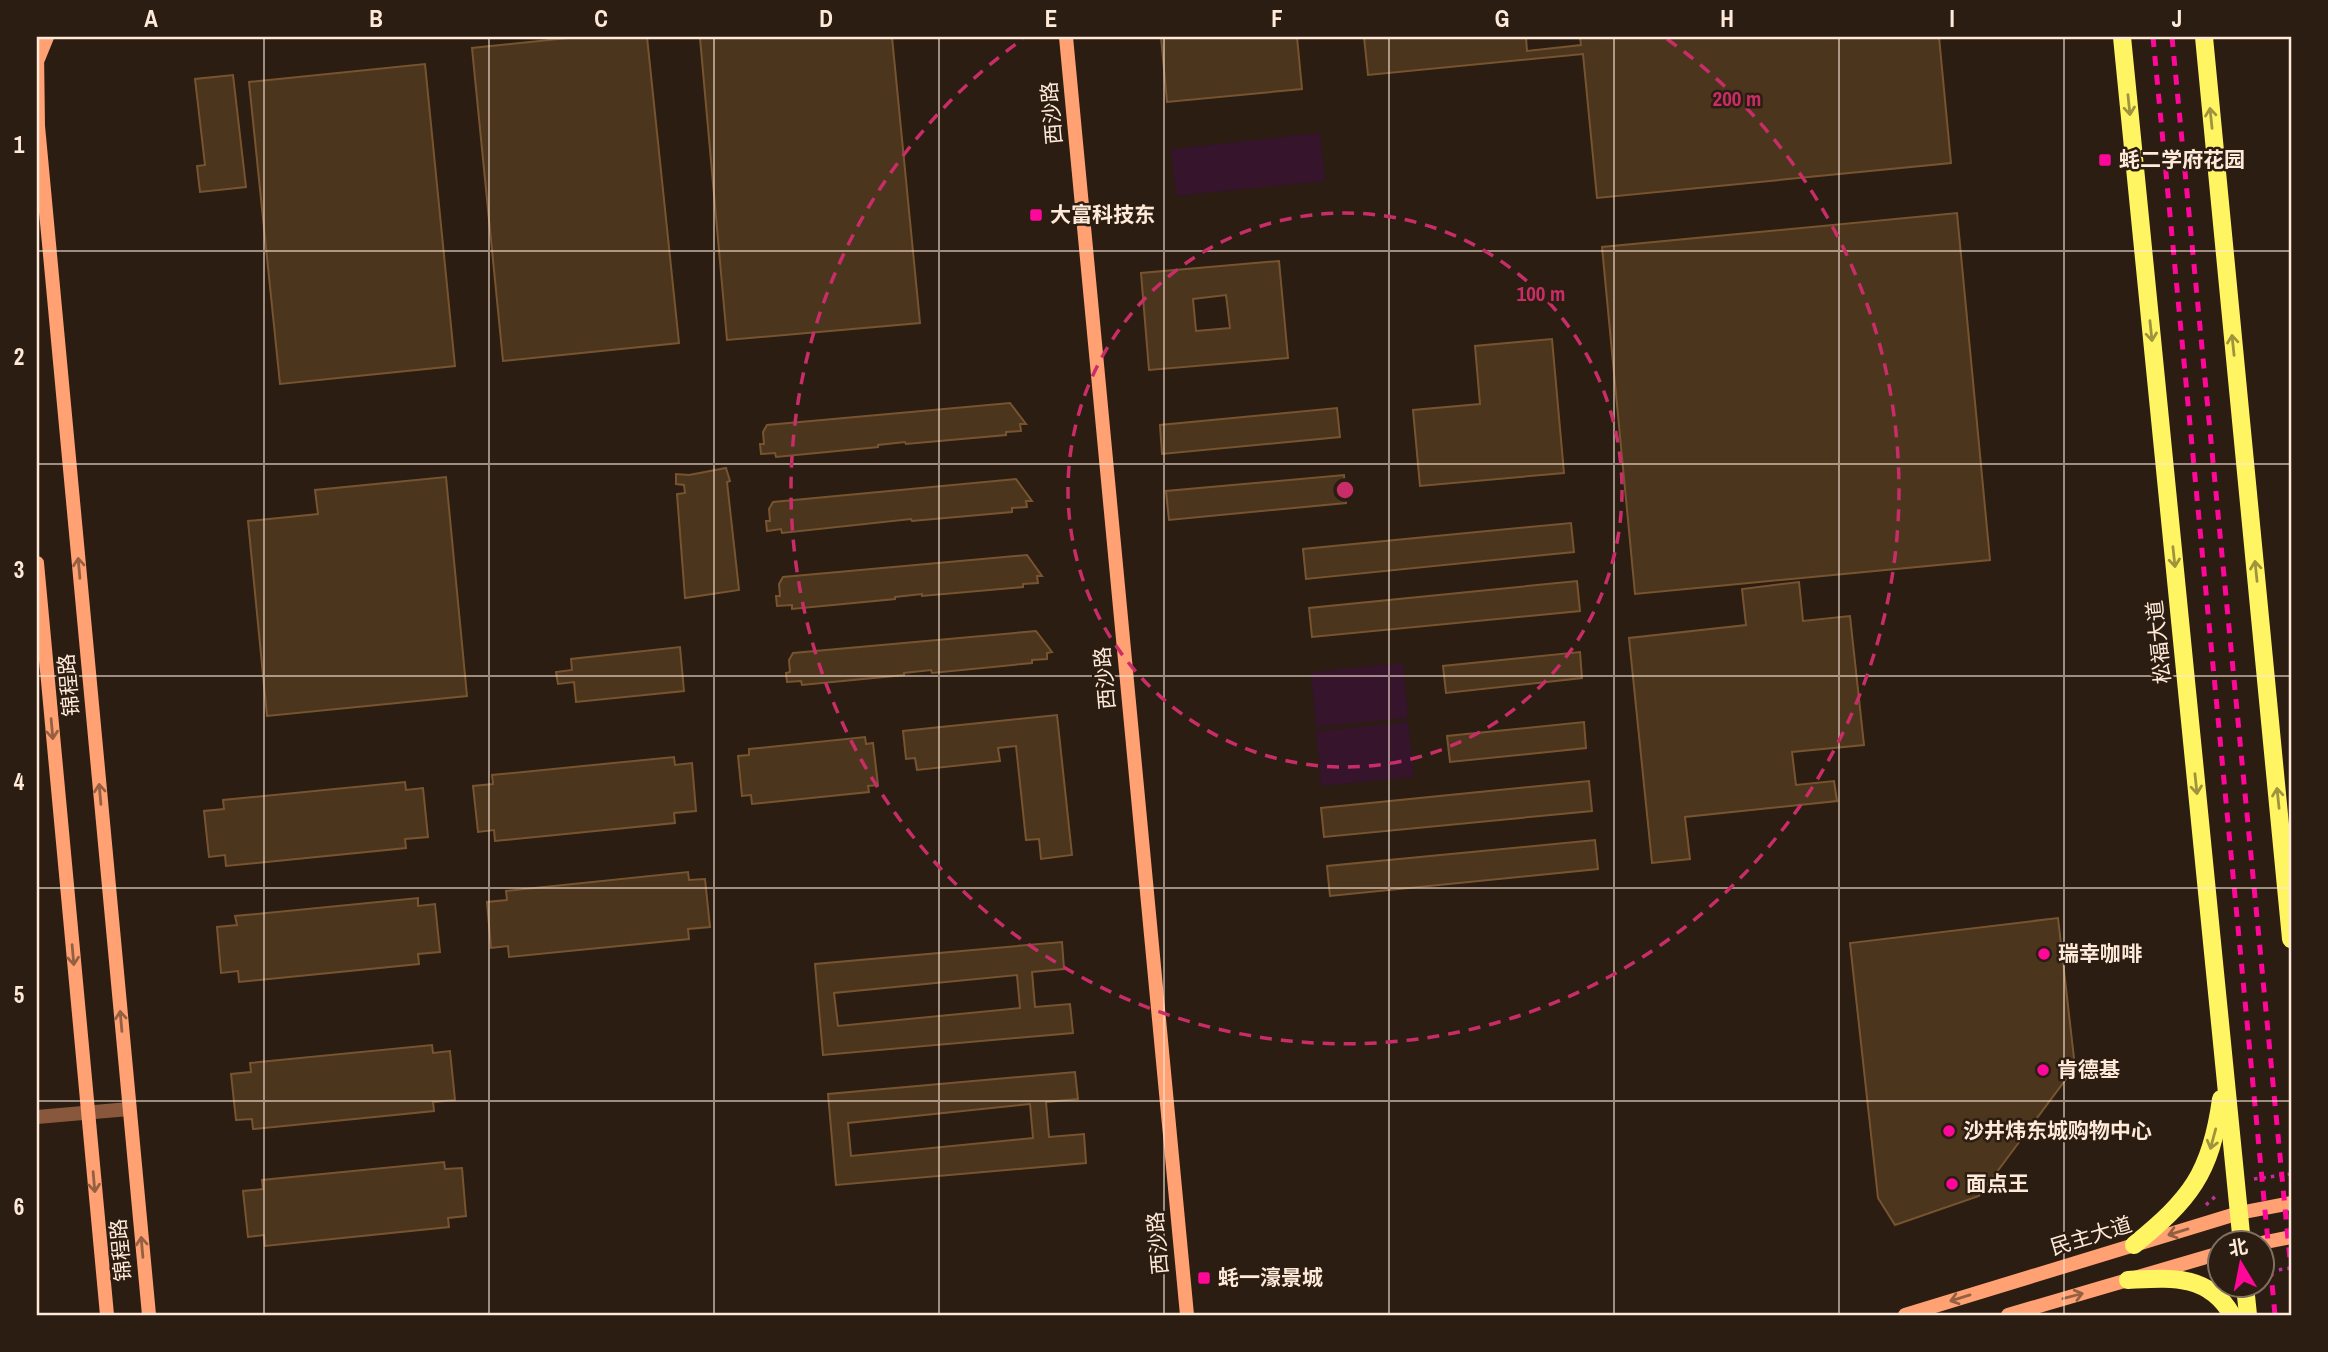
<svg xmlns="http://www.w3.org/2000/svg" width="2328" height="1352" viewBox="0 0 2328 1352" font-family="'Archivo Narrow','Noto Sans SC',sans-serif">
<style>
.green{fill:#35142c}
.building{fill:#4c351d;stroke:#77542f;stroke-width:2;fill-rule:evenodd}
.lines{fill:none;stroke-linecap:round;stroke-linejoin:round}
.path{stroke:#bd319a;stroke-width:3.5;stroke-dasharray:3.5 5;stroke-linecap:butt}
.street{stroke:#89573c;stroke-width:14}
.secondary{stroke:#ffa172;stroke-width:14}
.primary{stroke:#fff462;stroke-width:18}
.rail{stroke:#ff0799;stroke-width:5;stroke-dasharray:10 9;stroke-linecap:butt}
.oneway{stroke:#a0933e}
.oneway2{stroke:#955f42}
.grid{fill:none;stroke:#ffeada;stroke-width:2;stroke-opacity:0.55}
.ring{fill:none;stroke:#c82d68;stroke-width:3.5;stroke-dasharray:12 9}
.poi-dot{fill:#ff0799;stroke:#2b1d11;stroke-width:2.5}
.labels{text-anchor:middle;stroke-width:5;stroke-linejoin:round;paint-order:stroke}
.street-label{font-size:21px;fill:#ffeada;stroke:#2b1d11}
.poi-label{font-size:21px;font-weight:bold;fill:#ffeada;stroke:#2b1d11;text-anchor:start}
.centre{fill:#c82d68;stroke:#2b1d11;stroke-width:3.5}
.ring-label{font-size:21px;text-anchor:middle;font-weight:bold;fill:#c82d68;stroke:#2b1d11;stroke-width:5;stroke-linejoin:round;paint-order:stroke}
.neatline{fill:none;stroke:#ffeada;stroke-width:2.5}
.grid-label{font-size:23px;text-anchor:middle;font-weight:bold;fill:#ffeada}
</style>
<rect width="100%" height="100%" fill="#2b1d11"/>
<g class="green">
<path d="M1320 133 1325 181 1176 196 1171 149Z"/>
<path d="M1403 663 1408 718 1316 727 1311 672Z"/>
<path d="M1408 722 1414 777 1321 786 1316 731Z"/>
</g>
<g class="building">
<path d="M578 37H647L679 343 503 361 472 48Z"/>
<path d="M892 37 920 323 727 340 700 38Z"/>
<path d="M1161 37H1297L1302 89 1167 102Z"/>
<path d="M1364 37H1526L1527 51 1581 45 1580 37H1939L1951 163 1597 198 1583 54 1368 75Z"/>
<path d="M425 64 455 366 280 384 249 82Z"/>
<path d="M233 75 246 187 200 192 197 166 205 165 195 79Z"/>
<path d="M1957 213 1990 560 1635 594 1602 247Z"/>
<path d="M1279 261 1288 358 1149 370 1141 273ZM1226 295 1230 328 1196 331 1193 299Z"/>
<path d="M1552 339 1564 473 1420 486 1413 410 1480 404 1475 346Z"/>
<path d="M1010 403 1026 424H1020L1021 431 1006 432V435L906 444 905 442 878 445V447L776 457 775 453 761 454 760 444H764L763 432 767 425Z"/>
<path d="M1337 408 1340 437 1162 454 1160 425Z"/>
<path d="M726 468 730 481 727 482 739 590 685 598 677 494 685 493 684 485 676 484V474L689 475Z"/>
<path d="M1344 475 1346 503 1169 520 1166 491Z"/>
<path d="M446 477 467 696 267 716 248 521 318 514 315 490Z"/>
<path d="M1016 479 1032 501H1026L1027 507 1012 508V512L912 521 911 519 782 533 781 529 767 531 766 521H770L769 509 773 502Z"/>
<path d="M1571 523 1574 552 1306 579 1303 549Z"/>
<path d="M1027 555 1042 576H1037L1038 583 1023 584V587L922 596V594L895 597V599L792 609V605L777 606 776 596H780L779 584 783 577Z"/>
<path d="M1577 581 1580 611 1312 637 1309 608Z"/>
<path d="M1799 582 1803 621 1850 616 1864 745 1792 752 1796 785 1834 781 1837 801 1685 817 1690 859 1652 863 1629 638 1746 625 1742 589Z"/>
<path d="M1036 631 1052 652 1047 653V659L1032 660V663L932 673 931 670 904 673V675L802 685 801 681 787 682 786 673 790 672 789 660 793 653Z"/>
<path d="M680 647 684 691 576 702 574 682 558 684 556 672 572 670 571 659Z"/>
<path d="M1580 652 1582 678 1446 693 1443 666Z"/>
<path d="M1057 715 1072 855 1041 859 1039 839 1026 840 1016 746 998 748 1000 761 917 770 915 758 906 759 903 731Z"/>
<path d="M1584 722 1586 748 1450 762 1447 736Z"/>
<path d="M865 737 866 744 873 743 878 785 868 786 869 792 752 804 751 795 742 796 738 756 749 755V749Z"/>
<path d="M674 757 675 765 692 763 696 811 674 813 675 823 495 841 494 830 478 832 473 786 493 784 492 775Z"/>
<path d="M1589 781 1592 811 1324 837 1321 808Z"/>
<path d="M405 782 406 790 423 788 428 837 405 839 406 848 226 866 225 855 209 857 204 811 224 809 223 800Z"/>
<path d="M1595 840 1598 869 1330 896 1327 866Z"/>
<path d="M688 872 689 880 705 879 710 927 688 929 689 939 509 957 508 946 491 948 487 902 507 900 506 891Z"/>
<path d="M418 898V906L435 904 440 952 418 954 419 964 239 982 238 971 221 973 217 927 237 925 235 916Z"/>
<path d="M2058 918 2075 1067 1979 1196 1895 1225 1878 1198 1850 943Z"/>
<path d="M1062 942 1064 969 1032 972 1035 1007 1070 1004 1073 1033 823 1055 815 964ZM1017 975 1020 1008 838 1026 834 993Z"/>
<path d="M432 1045 433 1053 450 1051 455 1100 433 1102 434 1111 253 1129 252 1119 236 1120 231 1074 251 1072 250 1063Z"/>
<path d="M1075 1072 1078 1099 1046 1102 1049 1137 1084 1134 1086 1163 836 1185 828 1094ZM1030 1104 1033 1138 851 1156 848 1123Z"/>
<path d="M444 1162 445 1169 462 1168 466 1216 448 1218 449 1227 265 1246 264 1235 248 1237 243 1191 263 1189 262 1180Z"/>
</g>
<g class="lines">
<g class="path">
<path d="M2254 1179 2291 1174"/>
<path d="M2206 1205 2218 1194"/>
<path d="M2262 1272 2291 1268"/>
</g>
<path class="street" d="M37 1117 129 1109"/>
<g class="secondary">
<path d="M1066 37 1187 1315"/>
<path d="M37 51 38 126 149 1315"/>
<path d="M38 59 47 37"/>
<path d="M37 563 107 1315"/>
<path d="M2256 1244 2291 1237"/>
<path d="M1905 1315 2239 1213 2291 1203"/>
<path d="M2008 1315 2220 1253"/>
</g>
<g class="primary">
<path d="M2122 37 2242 1244"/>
<path d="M2204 37 2291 939"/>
<path d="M2134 1245C2190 1199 2211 1174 2221 1099"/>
<path d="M2128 1280C2169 1278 2208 1273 2232 1315"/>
<path d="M2245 1286 2248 1315"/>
</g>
<g class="rail">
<path d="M2153 37 2275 1315"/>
<path d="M2172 37 2291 1270"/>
</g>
</g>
<defs><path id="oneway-shaft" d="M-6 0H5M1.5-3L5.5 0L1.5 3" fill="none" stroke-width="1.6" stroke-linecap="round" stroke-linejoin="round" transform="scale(1.75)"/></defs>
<g class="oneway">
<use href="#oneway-shaft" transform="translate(2129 105) rotate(84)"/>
<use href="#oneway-shaft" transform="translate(2211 118) rotate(-96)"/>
<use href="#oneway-shaft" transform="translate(2151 331) rotate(84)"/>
<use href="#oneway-shaft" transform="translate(2233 345) rotate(-96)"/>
<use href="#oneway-shaft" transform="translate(2174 557) rotate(84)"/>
<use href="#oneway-shaft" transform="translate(2256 571) rotate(-96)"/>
<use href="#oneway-shaft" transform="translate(2196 784) rotate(84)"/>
<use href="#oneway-shaft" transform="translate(2278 798) rotate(-96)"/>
<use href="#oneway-shaft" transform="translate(2213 1139) rotate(105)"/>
</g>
<g class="oneway2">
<use href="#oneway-shaft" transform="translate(79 568) rotate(-95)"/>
<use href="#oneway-shaft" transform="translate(52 729) rotate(85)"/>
<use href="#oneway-shaft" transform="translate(100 794) rotate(-95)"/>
<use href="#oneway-shaft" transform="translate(73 955) rotate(85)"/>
<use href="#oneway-shaft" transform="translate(121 1021) rotate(-95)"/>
<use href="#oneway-shaft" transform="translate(94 1182) rotate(85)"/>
<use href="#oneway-shaft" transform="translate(2178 1232) rotate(163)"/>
<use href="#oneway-shaft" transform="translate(142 1247) rotate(-95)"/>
<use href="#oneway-shaft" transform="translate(2073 1296) rotate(-15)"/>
<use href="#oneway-shaft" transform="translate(1960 1298) rotate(163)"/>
</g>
<path class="grid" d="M264 37V1315M489 37V1315M714 37V1315M939 37V1315M1164 37V1315M1389 37V1315M1614 37V1315M1839 37V1315M2064 37V1315M37 251H2291M37 464H2291M37 676H2291M37 888H2291M37 1101H2291"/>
<g class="ring">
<circle cx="1345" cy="490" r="277"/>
<path d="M1667 39A554 554 0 1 1 1023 39"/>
</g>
<g class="poi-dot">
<rect x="2098" y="153" width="14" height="14" rx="3.5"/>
<rect x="1029" y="208" width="14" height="14" rx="3.5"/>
<circle cx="2044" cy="954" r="7"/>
<circle cx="2043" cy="1070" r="7"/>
<circle cx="1949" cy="1131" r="7"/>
<circle cx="1952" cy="1184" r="7"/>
<rect x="1197" y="1271" width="14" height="14" rx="3.5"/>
</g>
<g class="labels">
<g class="street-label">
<text transform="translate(1052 113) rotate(-95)" y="7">西沙路</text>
<text transform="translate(2159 642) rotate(-96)" y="7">松福大道</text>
<text transform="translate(1105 678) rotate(-95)" y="7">西沙路</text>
<text transform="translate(69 685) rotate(-95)" y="7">锦程路</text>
<text transform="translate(2091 1236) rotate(-17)" y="7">民主大道</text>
<text transform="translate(1158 1243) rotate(-95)" y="7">西沙路</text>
<text transform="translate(121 1250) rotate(-95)" y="7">锦程路</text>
</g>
<g class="poi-label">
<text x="2119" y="167">蚝二学府花园</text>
<text x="1050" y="222">大富科技东</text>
<text x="2058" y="961">瑞幸咖啡</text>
<text x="2057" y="1077">肯德基</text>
<text x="1963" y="1138">沙井炜东城购物中心</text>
<text x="1966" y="1191">面点王</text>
<text x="1218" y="1285">蚝一濠景城</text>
</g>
</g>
<circle cx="1345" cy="490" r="10" class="centre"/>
<g class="ring-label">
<text x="1737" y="106">200 m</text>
<text x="1541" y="301">100 m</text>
</g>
<rect width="2328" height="1352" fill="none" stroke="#2b1d11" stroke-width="77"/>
<g transform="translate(2241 1264) rotate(350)"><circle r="33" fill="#2b1d11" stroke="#806f61" stroke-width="2"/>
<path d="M0-5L12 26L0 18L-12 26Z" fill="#ff0799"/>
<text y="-10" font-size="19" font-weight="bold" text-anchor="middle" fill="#ffeada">北</text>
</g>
<rect x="38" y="38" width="2252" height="1276" class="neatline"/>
<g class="grid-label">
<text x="151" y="27">A</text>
<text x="376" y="27">B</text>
<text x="601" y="27">C</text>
<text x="826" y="27">D</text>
<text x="1051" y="27">E</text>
<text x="1277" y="27">F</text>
<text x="1502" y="27">G</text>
<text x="1727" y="27">H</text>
<text x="1952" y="27">I</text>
<text x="2177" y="27">J</text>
<text x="19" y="153">1</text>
<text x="19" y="365">2</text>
<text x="19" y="578">3</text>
<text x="19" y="790">4</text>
<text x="19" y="1003">5</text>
<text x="19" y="1215">6</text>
</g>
</svg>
